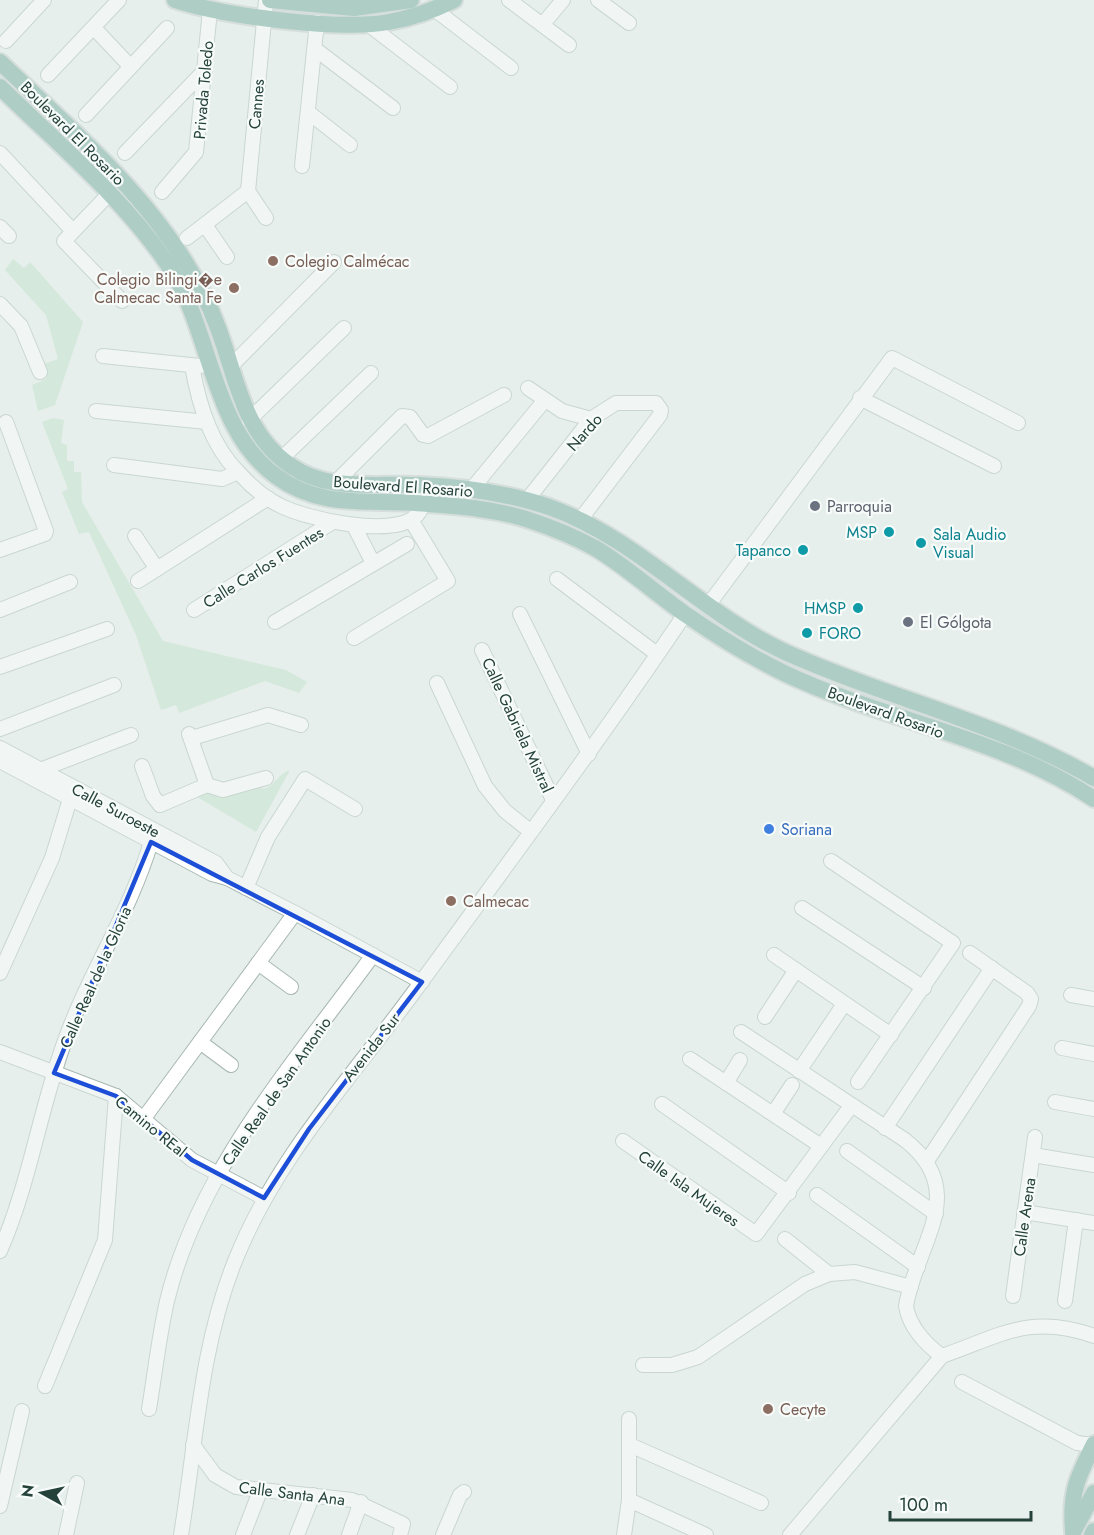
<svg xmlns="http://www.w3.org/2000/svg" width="1094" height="1535" viewBox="0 0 1094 1535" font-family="Jost,sans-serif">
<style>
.park{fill:#bfe0c8}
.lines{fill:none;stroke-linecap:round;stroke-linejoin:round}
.minor-casing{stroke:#a8b8b2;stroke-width:16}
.major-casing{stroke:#c2cac8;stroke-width:20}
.minor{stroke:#fff;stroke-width:14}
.major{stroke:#6aa596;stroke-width:16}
.marked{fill:none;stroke:#1d4ed8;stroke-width:4.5;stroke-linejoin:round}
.education-dot{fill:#8d6e63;stroke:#f7fbf9;stroke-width:2}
.worship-dot{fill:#6b7280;stroke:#f7fbf9;stroke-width:2}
.culture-dot{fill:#0f9aa8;stroke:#f7fbf9;stroke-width:2}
.shop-dot{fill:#3f7fe0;stroke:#f7fbf9;stroke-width:2}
.labels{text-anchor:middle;stroke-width:4.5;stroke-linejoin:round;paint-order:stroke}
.street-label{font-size:16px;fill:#24423a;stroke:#f7fbf9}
.education-label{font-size:16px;fill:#785e54;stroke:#f7fbf9;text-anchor:start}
.worship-label{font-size:16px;fill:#5b616d;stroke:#f7fbf9;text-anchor:start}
.culture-label{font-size:16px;fill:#0d838f;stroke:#f7fbf9;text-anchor:end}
.shop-label{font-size:16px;fill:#366cbe;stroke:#f7fbf9;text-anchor:start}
</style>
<rect width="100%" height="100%" fill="#e6efeb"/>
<g class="park">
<path d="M13 259 24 268 30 262 83 322 55 405 38 411 32 385 46 379 44 364 58 359 46 315 5 270Z"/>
<path d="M53 418 64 420 61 443 67 445V461H74V472H81L82 502 163 641 286 670 307 682 299 693 265 681 179 713 176 705 161 710 136 635 89 532 79 534 62 492 68 489 42 422Z"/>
<path d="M290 770 256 832 189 792 256 786 264 789C275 785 278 774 290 770Z"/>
</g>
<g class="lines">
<g class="minor-casing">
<g id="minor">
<path d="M509 0 569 45"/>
<path d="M598 0 629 23"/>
<path d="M434 9 511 68"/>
<path d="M543 24 563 0"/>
<path d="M369 25 450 87"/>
<path d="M94 28 130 66"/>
<path d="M6 41 44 0"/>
<path d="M315 49 393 108"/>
<path d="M48 75 119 0"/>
<path d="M308 112 350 145"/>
<path d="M86 115 167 28"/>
<path d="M0 153 72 230"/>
<path d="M125 153 205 70"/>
<path d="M302 166 317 22"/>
<path d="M248 191 266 218"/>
<path d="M162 192 196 152 210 10"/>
<path d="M109 194 64 241 122 301"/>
<path d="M205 225 227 257"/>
<path d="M0 227 9 236"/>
<path d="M187 238 248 191 266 0"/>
<path d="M0 304 21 326 40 372"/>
<path d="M103 356 200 366"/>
<path d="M232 365 334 262"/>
<path d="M192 366C199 405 211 446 240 474 251 486 265 498 279 505 305 519 395 539 417 515 425 507 421 495 420 485"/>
<path d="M528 388 562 411 591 419"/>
<path d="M860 398 994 466"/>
<path d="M96 411 207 422"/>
<path d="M249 420 344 328"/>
<path d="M281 459 371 373"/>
<path d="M114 465 222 479 238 472"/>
<path d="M335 483 402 416 410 417 423 435 428 436 504 395"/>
<path d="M471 490 544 401"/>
<path d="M527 500 591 419 616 403H656L661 410 660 415 580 520"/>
<path d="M354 526 373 563"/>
<path d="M135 536 157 569"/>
<path d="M0 550 45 534 46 531 6 422"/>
<path d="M557 579 657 654"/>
<path d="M138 581 268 498"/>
<path d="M709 604 892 358 1018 423"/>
<path d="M0 610 70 582"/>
<path d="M194 610 331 523"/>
<path d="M520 614 589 754"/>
<path d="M275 622 407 544"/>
<path d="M354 638 448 581 411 520"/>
<path d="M482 650 553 800"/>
<path d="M0 667 107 629"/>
<path d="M437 683 485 786 505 811 530 831"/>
<path d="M0 729 114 685"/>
<path d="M189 734 207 785"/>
<path d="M192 738 268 715 301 725"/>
<path d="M0 748 216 863 227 878"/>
<path d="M0 761 212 874 227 878 295 913 422 982"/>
<path d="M142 766 153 796 160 805"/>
<path d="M40 770 131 735"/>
<path d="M160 805 207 785 223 790 266 778"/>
<path d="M831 861 953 943 858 1082"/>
<path d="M246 888 268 837 305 779 355 809"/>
<path d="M802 908 924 988"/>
<path d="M774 955 891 1035"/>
<path d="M258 963 291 987"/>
<path d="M0 973 52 858 70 799"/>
<path d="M1071 995 1094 999"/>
<path d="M765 1017 796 970"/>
<path d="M741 1032 905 1140C971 1192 916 1244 906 1306 909 1326 925 1344 942 1356 1000 1336 1030 1313 1094 1336"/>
<path d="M200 1042 231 1065"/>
<path d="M1062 1048 1094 1054"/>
<path d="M0 1052 116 1096 192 1160 264 1198"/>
<path d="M690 1059 821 1146"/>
<path d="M799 1071 844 1004"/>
<path d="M726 1083 740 1060"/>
<path d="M1055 1102 1094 1109"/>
<path d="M662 1104 789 1193"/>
<path d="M773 1114 792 1085"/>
<path d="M144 1118 295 913"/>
<path d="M885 1128 992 968"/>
<path d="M623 1141 756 1234 851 1106"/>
<path d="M847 1151 936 1214"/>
<path d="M1033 1155 1094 1165"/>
<path d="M927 1161 1029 1006 1031 999 1027 993 970 953"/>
<path d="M817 1195 918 1267"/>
<path d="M1024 1212 1094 1223"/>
<path d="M785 1239 829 1274"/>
<path d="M0 1251C29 1185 39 1114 63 1046 87 976 130 913 151 842"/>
<path d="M1013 1296 1035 1137"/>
<path d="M1065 1301 1076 1220"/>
<path d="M643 1365H672L698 1357 805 1284 829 1274 855 1272 911 1287"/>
<path d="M962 1382 1077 1443 1093 1445"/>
<path d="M45 1386 105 1240 116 1096"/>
<path d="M149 1409C155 1373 159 1336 167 1301 199 1169 295 1062 373 955"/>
<path d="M193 1445 215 1475 236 1487 352 1500 403 1524 400 1535"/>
<path d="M630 1445 761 1503"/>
<path d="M629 1500 706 1535"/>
<path d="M0 1506 22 1411"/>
<path d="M66 1535 77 1483"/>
<path d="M181 1535C196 1444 200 1348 235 1261 277 1155 356 1073 422 981 511 859 601 739 685 614"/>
<path d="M243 1535 260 1491"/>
<path d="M297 1535 313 1495"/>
<path d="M349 1535 361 1502"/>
<path d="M443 1535 460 1495 464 1492"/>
<path d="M624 1535 629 1500V1419"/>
<path d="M790 1535 942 1356"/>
</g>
</g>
<g class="major-casing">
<g id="major">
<path d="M175 0C223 16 339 31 389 22 411 18 434 10 454 0"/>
<path d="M270 0 354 8 411 0"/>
<path d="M0 62C62 121 128 177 176 248 193 273 208 300 218 328 237 378 243 434 291 466 328 492 376 483 419 485 463 487 508 493 549 507 637 538 701 613 785 652 886 698 998 722 1094 778"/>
<path d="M0 87C57 143 122 197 167 263 212 328 210 428 276 476 319 508 365 500 415 503 454 506 495 508 532 521 553 528 575 537 595 548 627 567 655 593 685 614 717 636 751 657 786 674 886 721 1001 737 1094 799"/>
<path d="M1073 1530C1070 1492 1077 1478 1094 1444"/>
<path d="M1073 1532 1094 1493"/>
<path d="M1092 1535 1094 1531"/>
</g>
</g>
<use href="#minor" class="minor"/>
<use href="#major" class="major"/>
</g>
<path d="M0 0H1094V1535H0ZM151 842 422 982 309 1129 264 1198 192 1160 116 1096 54 1073Z" fill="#e6efeb" fill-opacity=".55" fill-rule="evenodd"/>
<path class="marked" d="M151 842 422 982 309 1129 264 1198 192 1160 116 1096 54 1073Z"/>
<g class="education-dot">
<circle cx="273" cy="261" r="6"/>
<circle cx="234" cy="288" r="6"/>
<circle cx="451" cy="901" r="6"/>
<circle cx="768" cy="1409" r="6"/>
</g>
<g class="worship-dot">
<circle cx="815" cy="506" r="6"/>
<circle cx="908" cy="622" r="6"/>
</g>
<g class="culture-dot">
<circle cx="889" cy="532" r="6"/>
<circle cx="921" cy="543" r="6"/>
<circle cx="803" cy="550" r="6"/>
<circle cx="858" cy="608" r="6"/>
<circle cx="807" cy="633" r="6"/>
</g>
<circle class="shop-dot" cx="769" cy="829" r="6"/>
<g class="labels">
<g class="street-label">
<text transform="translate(203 90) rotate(-85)" y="6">Privada Toledo</text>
<text transform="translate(256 104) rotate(-85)" y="6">Cannes</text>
<text transform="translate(73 133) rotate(45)" y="6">Boulevard El Rosario</text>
<text transform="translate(584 432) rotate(-48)" y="6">Nardo</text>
<text transform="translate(403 486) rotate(4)" y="6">Boulevard El Rosario</text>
<text transform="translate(263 567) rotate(-32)" y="6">Calle Carlos Fuentes</text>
<text transform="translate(886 712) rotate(20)" y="6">Boulevard Rosario</text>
<text transform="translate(518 725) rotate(65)" y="6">Calle Gabriela Mistral</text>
<text transform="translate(116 810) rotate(28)" y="6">Calle Suroeste</text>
<text transform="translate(95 977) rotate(-66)" y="6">Calle Real de la Gloria</text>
<text transform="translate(371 1047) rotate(-52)" y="6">Avenida Sur</text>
<text transform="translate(276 1091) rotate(-55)" y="6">Calle Real de San Antonio</text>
<text transform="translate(151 1126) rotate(39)" y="6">Camino REal</text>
<text transform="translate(689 1188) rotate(35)" y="6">Calle Isla Mujeres</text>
<text transform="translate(1024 1217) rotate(-82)" y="6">Calle Arena</text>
<text transform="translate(292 1493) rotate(7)" y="6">Calle Santa Ana</text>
</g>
<g class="education-label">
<text x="285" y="267">Colegio Calmécac</text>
<text x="222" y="285" text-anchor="end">Colegio Bilingi�e<tspan x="222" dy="18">Calmecac Santa Fe</tspan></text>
<text x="463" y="907">Calmecac</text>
<text x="780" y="1415">Cecyte</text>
</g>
<g class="worship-label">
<text x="827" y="512">Parroquia</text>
<text x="920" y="628">El Gólgota</text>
</g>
<g class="culture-label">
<text x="877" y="538">MSP</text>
<text x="933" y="540" text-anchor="start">Sala Audio<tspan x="933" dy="18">Visual</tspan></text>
<text x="791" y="556">Tapanco</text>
<text x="846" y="614">HMSP</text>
<text x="819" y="639" text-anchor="start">FORO</text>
</g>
<g class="shop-label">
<text x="781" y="835">Soriana</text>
</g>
</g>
<g transform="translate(42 1493) rotate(278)" stroke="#f7fbf9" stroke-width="4.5" paint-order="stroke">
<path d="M0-4.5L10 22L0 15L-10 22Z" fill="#24423a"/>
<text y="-9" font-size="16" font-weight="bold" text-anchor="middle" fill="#24423a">N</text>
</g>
<path d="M890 1511v9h141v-9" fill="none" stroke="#24423a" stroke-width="3"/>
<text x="899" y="1511" font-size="18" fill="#24423a" stroke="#f7fbf9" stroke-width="4.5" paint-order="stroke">100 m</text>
</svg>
